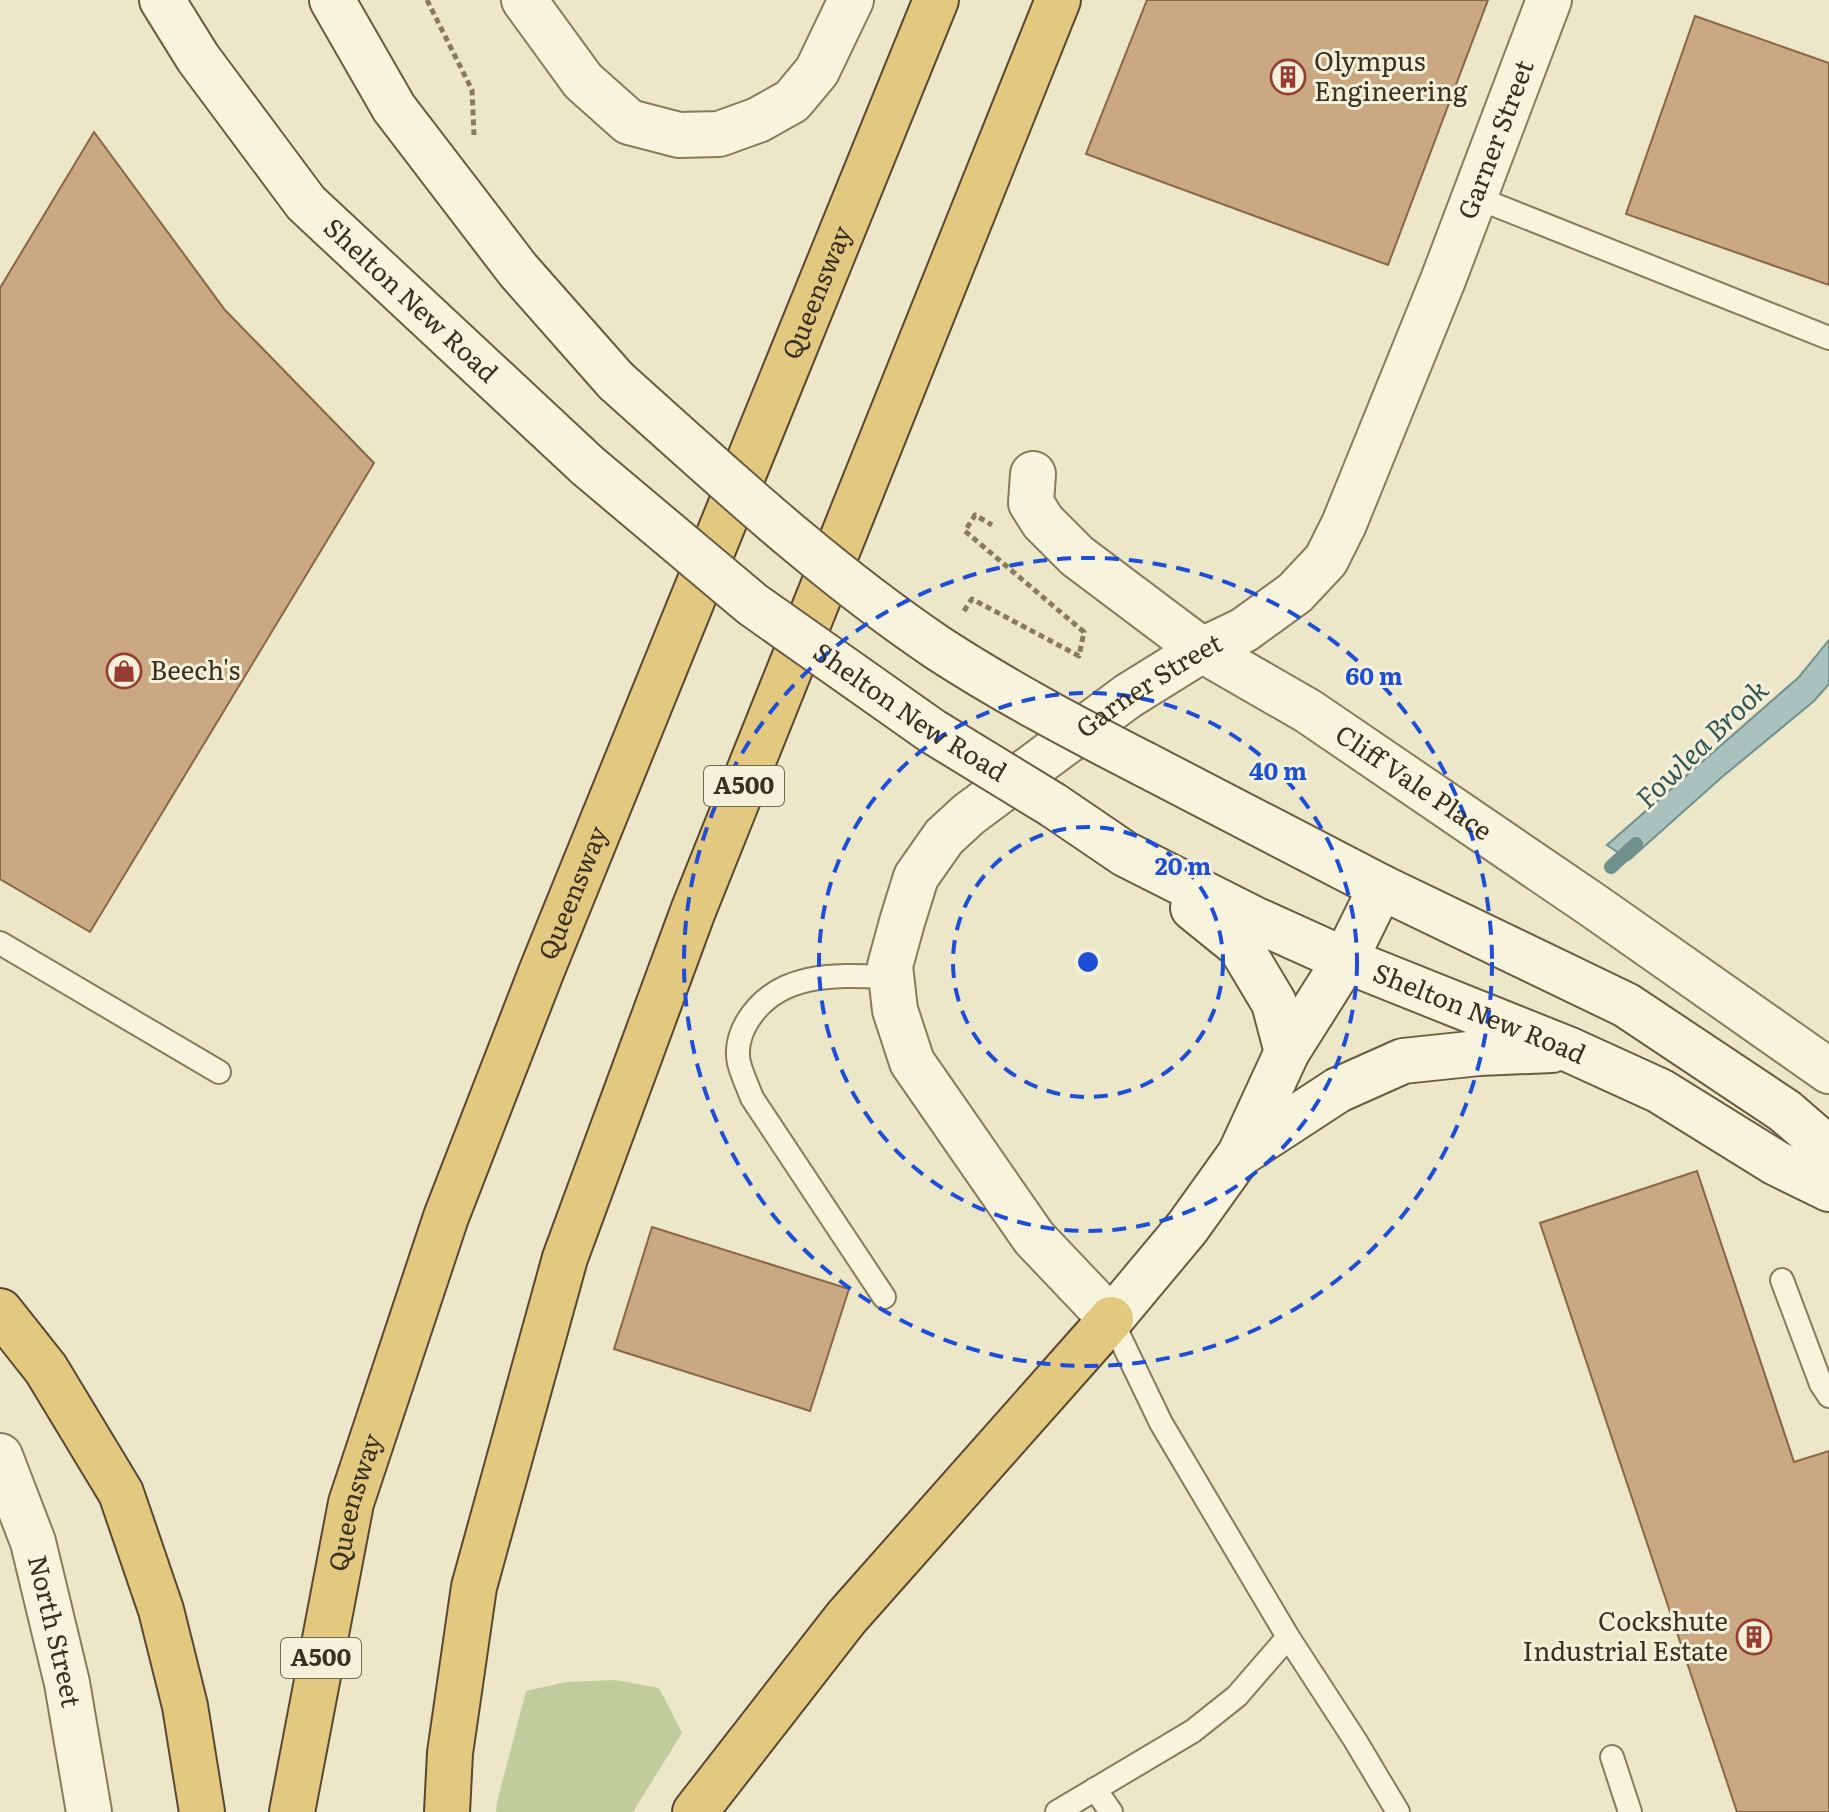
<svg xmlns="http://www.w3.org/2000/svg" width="1829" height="1812" viewBox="0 0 1829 1812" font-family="Literata,serif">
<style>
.green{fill:#c1cc9d}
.water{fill:#aac2be;stroke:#70908c;stroke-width:2}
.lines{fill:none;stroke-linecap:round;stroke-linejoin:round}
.stream{stroke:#70908c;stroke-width:14}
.building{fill:#caa881;stroke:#886745;stroke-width:2}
.service-casing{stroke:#897a5e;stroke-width:26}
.minor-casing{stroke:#897a5e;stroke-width:48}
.tertiary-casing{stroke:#897a5e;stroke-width:48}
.secondary-casing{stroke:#6b5b41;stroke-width:48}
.trunk-casing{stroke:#584832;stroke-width:48}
.path{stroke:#897a5e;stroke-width:5;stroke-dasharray:6 4;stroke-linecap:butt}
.service{stroke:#f8f3dc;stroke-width:22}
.minor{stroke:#f8f3dc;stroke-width:44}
.tertiary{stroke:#f8f3dc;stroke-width:44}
.secondary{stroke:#f8f3dc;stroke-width:44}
.trunk{stroke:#e3c880;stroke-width:44}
.secondary-bridge-casing{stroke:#6b5b41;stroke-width:48;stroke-linecap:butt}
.secondary-bridge{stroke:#f8f3dc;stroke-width:44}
.ring{fill:none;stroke:#1d4ed8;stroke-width:4;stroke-dasharray:14 10}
.labels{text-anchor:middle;stroke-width:6;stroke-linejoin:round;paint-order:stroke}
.shield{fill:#f5f0d9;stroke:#726a58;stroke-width:2}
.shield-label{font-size:24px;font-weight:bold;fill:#3a3021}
.poi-label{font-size:26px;fill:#3a3021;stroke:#f5f0d9;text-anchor:start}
.street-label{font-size:26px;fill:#3a3021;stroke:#f5f0d9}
.water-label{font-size:28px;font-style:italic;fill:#315759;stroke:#f5f0d9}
.centre{fill:#1d4ed8;stroke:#f5f0d9;stroke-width:4}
.ring-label{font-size:24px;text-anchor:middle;font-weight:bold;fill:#1d4ed8;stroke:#f5f0d9;stroke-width:6;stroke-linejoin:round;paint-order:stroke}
</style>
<rect width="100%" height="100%" fill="#ede7c9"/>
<path class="green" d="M616 1680 659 1688 682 1733 633 1812H496L497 1802 526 1691 566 1682Z"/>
<path class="water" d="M1829 640V684L1814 701 1722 777 1629 860 1607 845 1799 677Z"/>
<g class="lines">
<path class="stream" d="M1611 867 1636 844"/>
</g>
<g class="building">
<path d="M1147 0H1488L1388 265 1086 154Z"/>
<path d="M1695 16 1829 63V285L1626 214Z"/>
<path d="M94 132 225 310 374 463 90 932 0 879V288Z"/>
<path d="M1697 1171 1794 1462 1829 1451V1812H1737L1540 1223Z"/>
<path d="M652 1227 849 1289 810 1411 614 1349Z"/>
</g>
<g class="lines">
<g class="service-casing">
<g id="service">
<path d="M1475 197 1829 338"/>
<path d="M0 943 219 1072"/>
<path d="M1782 1280 1821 1384 1829 1396"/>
<path d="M884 1297 752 1098C748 1087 742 1075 739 1063 736 1049 740 1034 747 1022 778 970 839 975 891 977"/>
<path d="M1111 1319 1161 1423 1288 1637 1355 1740 1398 1812"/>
<path d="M1612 1757 1630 1812"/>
<path d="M1095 1789 1111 1812"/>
<path d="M1057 1812 1193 1731 1237 1696 1288 1637"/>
</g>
</g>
<g class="minor-casing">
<g id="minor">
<path d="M524 0 583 81 629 122 679 135 719 134 758 120 792 101 817 71 851 0"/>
<path id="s1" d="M1033 474 1031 503 1043 522 1077 556 1202 650 1308 711 1594 906 1829 1071"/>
<path id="s2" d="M1111 1319 1034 1238 912 1062 895 1010 890 966 902 922 916 877 944 837 969 814 1128 696 1202 650 1244 630 1295 593 1326 560 1344 524 1443 280 1549 0"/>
</g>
</g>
<g class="tertiary-casing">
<g id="tertiary">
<path id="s3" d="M0 1456 33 1542 67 1683 89 1812"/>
</g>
</g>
<g class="secondary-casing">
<g id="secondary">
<path id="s4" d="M162 0 198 58 306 203 588 466"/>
<path d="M332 0 394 108 518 270 616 381"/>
<path d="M1144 764 1381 887 1626 1005 1785 1111 1829 1149"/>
<path id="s5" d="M1053 805 1125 854 1252 918 1345 960 1570 1050 1660 1091 1776 1163 1829 1189"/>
<path d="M1193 908 1240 946 1274 1003 1287 1052"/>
<path d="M1240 1154 1338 1090 1403 1061 1479 1053 1552 1050"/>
<path d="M1111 1319 1187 1228 1240 1154 1287 1052 1345 960 1381 887"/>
</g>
</g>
<g class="trunk-casing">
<g id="trunk">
<path d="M0 1311 46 1369 121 1493 161 1610 185 1706 202 1812"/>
<path id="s6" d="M292 1812 351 1503 446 1217 542 970 936 0"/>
<path d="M447 1812 450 1753 474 1587 565 1258 693 911 1058 0"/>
<path d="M695 1812 846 1618 1111 1319"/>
</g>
</g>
<g class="path">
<path d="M427 0 472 90 474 135"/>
<path d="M964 611 972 599 1079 656 1084 632 965 531 975 515 992 525"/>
</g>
<use href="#service" class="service"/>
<use href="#minor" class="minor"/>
<use href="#tertiary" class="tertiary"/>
<use href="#secondary" class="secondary"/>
<use href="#trunk" class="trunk"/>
<g class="secondary-bridge-casing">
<g id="secondary-bridge">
<path d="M616 381C720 474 822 570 938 648 1004 691 1074 728 1144 764"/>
<path id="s7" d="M588 466 752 604 932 731 1053 805"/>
</g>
</g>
<use href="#secondary-bridge" class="secondary-bridge"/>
</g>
<g class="ring">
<circle cx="1088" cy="962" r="135"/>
<circle cx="1088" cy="962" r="269"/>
<circle cx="1088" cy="962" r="404"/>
</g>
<defs>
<g id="building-ring" transform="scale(1.8)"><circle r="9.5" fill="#f5f0d9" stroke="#963c30" stroke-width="1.5"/><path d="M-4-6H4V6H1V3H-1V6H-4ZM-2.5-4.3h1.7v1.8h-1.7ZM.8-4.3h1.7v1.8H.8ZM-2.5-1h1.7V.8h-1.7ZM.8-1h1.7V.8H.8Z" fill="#963c30"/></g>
<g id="shop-ring" transform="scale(1.8)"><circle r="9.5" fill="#f5f0d9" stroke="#963c30" stroke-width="1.5"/><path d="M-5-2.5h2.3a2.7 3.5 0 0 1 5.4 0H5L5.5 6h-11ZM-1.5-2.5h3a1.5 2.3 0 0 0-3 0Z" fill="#963c30"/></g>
</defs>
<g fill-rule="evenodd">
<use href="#building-ring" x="1288" y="77"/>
<use href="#shop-ring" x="124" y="671"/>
<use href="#building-ring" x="1754" y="1637"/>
</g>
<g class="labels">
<g class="shield">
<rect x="704" y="766" width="80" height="40" rx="6"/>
<rect x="281" y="1638" width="80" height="40" rx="6"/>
</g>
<g class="shield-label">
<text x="744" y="794">A500</text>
<text x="321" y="1666">A500</text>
</g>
<g class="poi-label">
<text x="1314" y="71">Olympus<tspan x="1314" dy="30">Engineering</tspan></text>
<text x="150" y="680">Beech's</text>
<text x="1728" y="1631" text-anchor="end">Cockshute<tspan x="1728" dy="30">Industrial Estate</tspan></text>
</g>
<g class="street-label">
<text dy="9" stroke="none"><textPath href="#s2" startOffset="1494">Garner Street</textPath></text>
<text dy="9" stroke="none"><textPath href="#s6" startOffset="1612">Queensway</textPath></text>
<text dy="9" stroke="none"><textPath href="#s4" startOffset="392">Shelton New Road</textPath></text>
<text dy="9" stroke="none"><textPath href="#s2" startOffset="822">Garner Street</textPath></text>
<text dy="9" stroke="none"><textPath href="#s7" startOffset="406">Shelton New Road</textPath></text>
<text dy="9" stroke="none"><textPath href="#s1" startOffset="506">Cliff Vale Place</textPath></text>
<text dy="9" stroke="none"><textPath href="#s6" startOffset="964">Queensway</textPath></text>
<text dy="9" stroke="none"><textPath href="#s5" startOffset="476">Shelton New Road</textPath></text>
<text dy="9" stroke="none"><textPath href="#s6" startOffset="316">Queensway</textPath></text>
<text dy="9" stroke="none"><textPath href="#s3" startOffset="184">North Street</textPath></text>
</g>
<g class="water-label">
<text transform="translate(1702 744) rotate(-44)" y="10">Fowlea Brook</text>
</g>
</g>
<circle cx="1088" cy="962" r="12" class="centre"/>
<g class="ring-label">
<text x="1374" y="685">60 m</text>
<text x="1278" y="780">40 m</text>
<text x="1183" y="875">20 m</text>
</g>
</svg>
